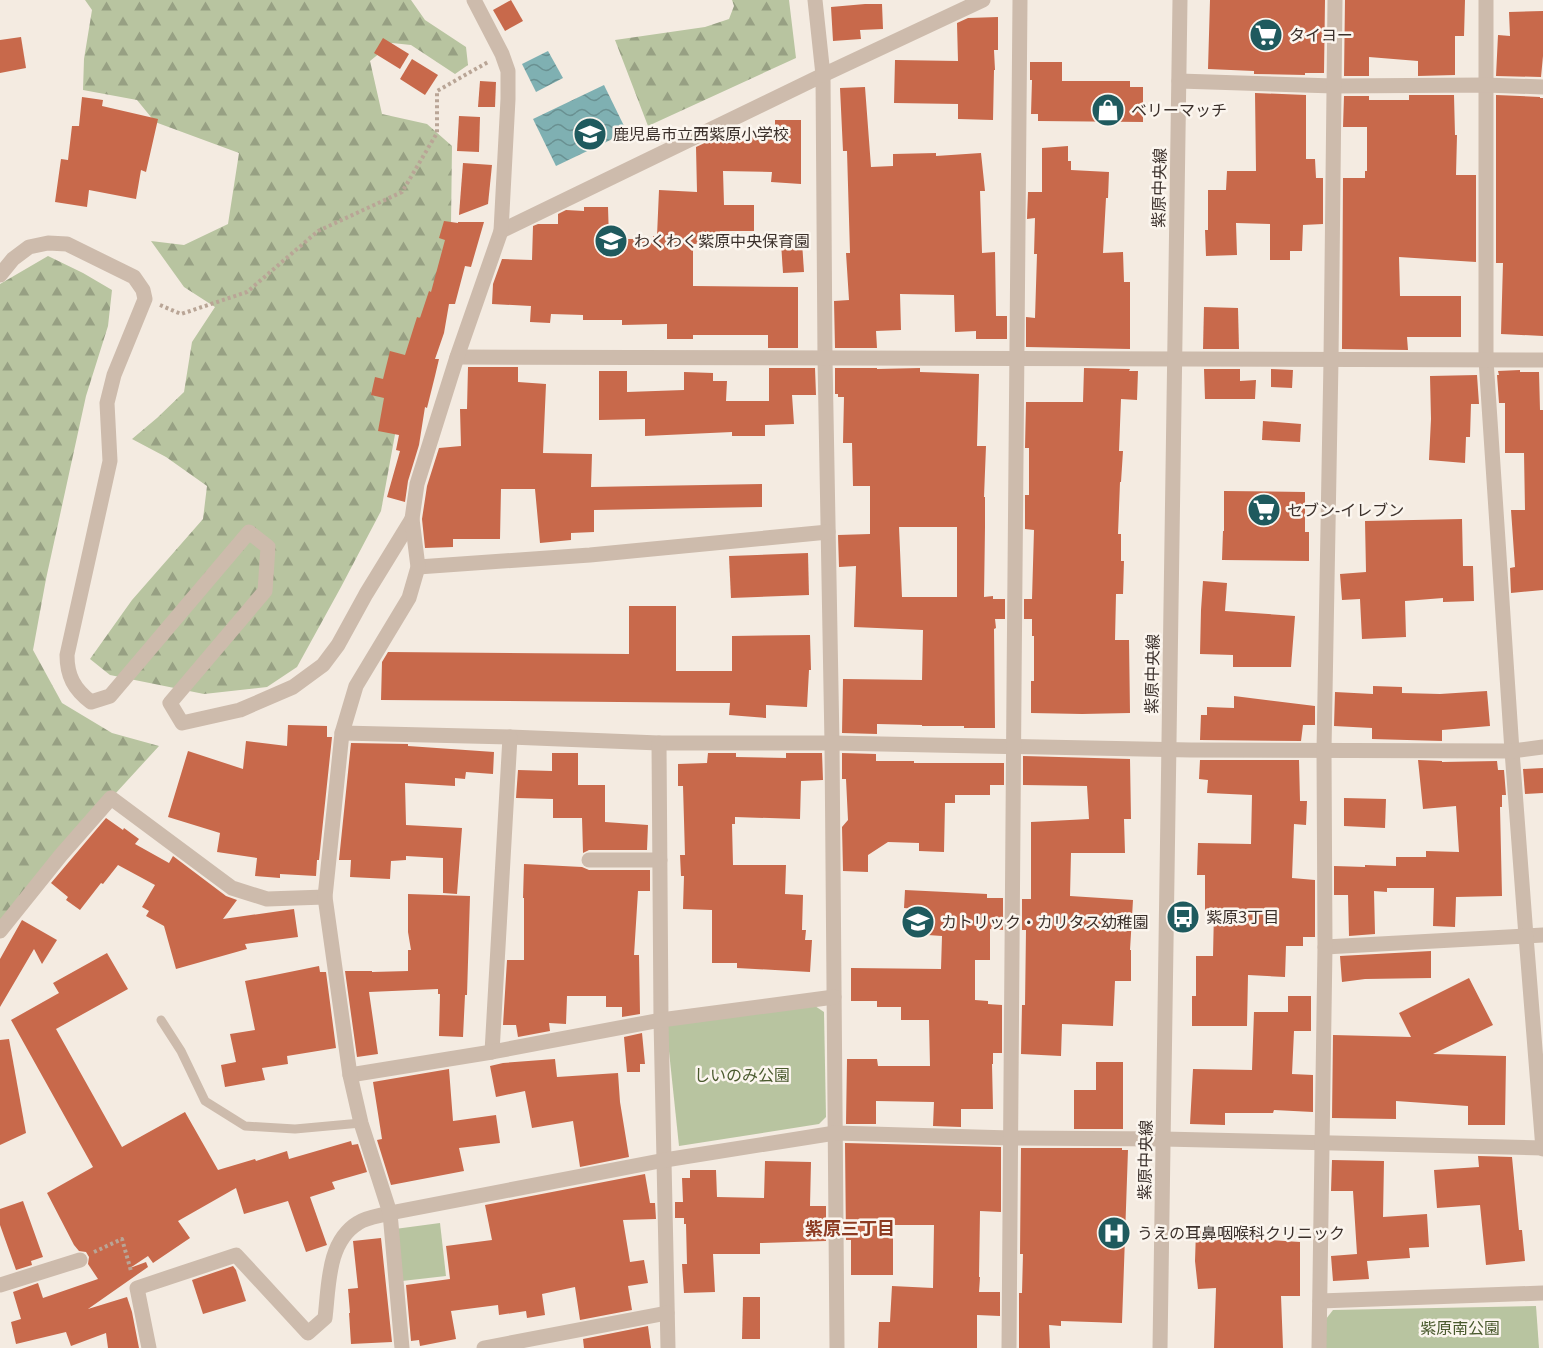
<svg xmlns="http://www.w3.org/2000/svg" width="1543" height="1348" viewBox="0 0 1543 1348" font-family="'Noto Sans','Noto Sans JP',sans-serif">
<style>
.forest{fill:url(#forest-firs)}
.park{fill:#b8c4a0}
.water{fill:url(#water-waves)}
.building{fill:#c8694b;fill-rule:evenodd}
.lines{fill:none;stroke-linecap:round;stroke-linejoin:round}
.path{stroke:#b9a596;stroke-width:4;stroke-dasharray:3 3;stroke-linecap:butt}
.service{stroke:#cdbbac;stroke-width:9}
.minor{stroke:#cdbbac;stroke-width:15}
.tertiary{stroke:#cdbbac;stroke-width:15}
.labels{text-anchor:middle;stroke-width:5;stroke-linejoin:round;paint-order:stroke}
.poi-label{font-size:16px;fill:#3b302b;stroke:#fbf5ee;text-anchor:start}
.street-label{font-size:16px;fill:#3b302b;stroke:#fbf5ee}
.park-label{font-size:16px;fill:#4a5a2e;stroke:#fbf5ee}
.neighbourhood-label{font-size:18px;font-weight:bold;fill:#8c3b22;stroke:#fbf5ee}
</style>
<defs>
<pattern id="forest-firs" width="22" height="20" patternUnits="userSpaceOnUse" patternTransform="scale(1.5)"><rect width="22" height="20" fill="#b8c4a0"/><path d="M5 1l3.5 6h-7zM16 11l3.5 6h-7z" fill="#97a083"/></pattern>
<pattern id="water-waves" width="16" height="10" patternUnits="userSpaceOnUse" patternTransform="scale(1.5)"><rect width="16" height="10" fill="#7fb0b2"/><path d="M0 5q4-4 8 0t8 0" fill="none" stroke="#699091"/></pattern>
</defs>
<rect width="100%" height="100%" fill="#f4ebe1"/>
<g class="forest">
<path d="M85 0H411L425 20 466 47 468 65 455 74 411 45 392 43 370 61 382 114 427 124 452 146 451 225 396 429 381 511 341 587 297 667 267 687 204 694 110 675 90 659 132 600 203 519 207 486 166 457 132 439 157 418 184 392 192 342 215 307 184 287 151 241 184 245 228 224 239 153 155 122 137 100 83 90 84 59 92 10Z"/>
<path d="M732 0H789L796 58 648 126 615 40 705 27 729 19 734 6Z"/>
<path d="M48 256 83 273 112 290 108 326 86 396 46 579 33 650 62 703 112 733 159 746 71 842 0 931V284Z"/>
</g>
<g class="park">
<path d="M815 1006 824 1012 826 1117 819 1124 679 1146 666 1023Z"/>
<path d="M440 1223 446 1276 402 1281 395 1229Z"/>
<path d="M1536 1306 1539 1348H1326V1319L1333 1310Z"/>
</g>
<g class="water">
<path d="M548 51 563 78 536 92 522 64Z"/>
<path d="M604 85 627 132 556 166 533 119Z"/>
</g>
<g class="building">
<path d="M511 0 523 21 505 31 493 10Z"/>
<path d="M1210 0H1325L1324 73H1305V75L1254 74V71L1208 69Z"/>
<path d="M1345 0H1465L1464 36H1455V75L1418 76V61L1369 57V76H1344Z"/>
<path d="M865 4H882L883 29 860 30 861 39 833 41 831 7Z"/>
<path d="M1543 11V56L1541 77 1496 76 1498 35 1510 36 1509 12Z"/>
<path d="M998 17V50H994L995 70H994L993 120 958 119V104L894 103 895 60 958 61 957 23 968 18Z"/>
<path d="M21 37 26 68 0 73V40Z"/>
<path d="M383 38 409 54 400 69 374 53Z"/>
<path d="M412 59 438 75 425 95 400 79Z"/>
<path d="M1030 62H1062V81H1130V87H1143V122L1038 121V114H1031L1032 80H1030Z"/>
<path d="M480 81 496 82 495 107H478Z"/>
<path d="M865 87 871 167 893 166V154L936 153V156L981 153 985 191H980L982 253 995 252 996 316H1007V339H976V331L955 332 954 295 900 294 901 330 876 331 877 348H835L834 301 849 300 846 253H850L847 151H843L840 88Z"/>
<path d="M1255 93 1306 95V159H1315L1316 178H1323V224L1303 225 1302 251H1290V260H1270V224L1236 223 1237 255 1206 256 1205 230H1208V190H1226L1227 171H1256Z"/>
<path d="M1409 95H1454L1455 135H1457L1456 175H1476V262L1399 257 1400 296H1461V337H1407L1408 350 1342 349 1343 178H1365V171H1367V127H1343L1344 96H1369V100H1409Z"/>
<path d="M1496 95 1540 97V98H1543V336L1501 334 1503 263H1496Z"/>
<path d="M82 97 103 100 102 106 158 119 146 172 141 170 136 199 89 190 87 207 55 202 61 159 68 160 72 126H79Z"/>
<path d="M459 116 480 117 479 152 457 151Z"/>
<path d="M775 120H801V184L771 182 772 172 723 171 724 205H754V231H720V243L693 244V286L798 287V348H768V335H693V339H667V324L622 325V320H583V315L551 314 550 323 530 322 531 306 492 304 493 284 502 259 532 260 533 226 538 224H558V214L566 210 584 211V207H608L609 239H653V236H657L659 190 697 192 696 147 709 141H729V132L775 133Z"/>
<path d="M1068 146V161H1071V170L1109 172 1108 198H1106L1103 253 1123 252 1124 282H1130V349L1026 347V317L1035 318 1037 254H1034L1035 218 1027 219 1028 192H1042V148Z"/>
<path d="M463 163 492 165 488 204 459 215Z"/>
<path d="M444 221 458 223V222H484L471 267 465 266 455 304H449L444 333 435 359H439L435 376 427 408 425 407 419 445 408 481 405 502 387 497 400 451 396 450 399 435 378 431 384 398 371 395 375 377 383 379 390 351 405 355 417 317 420 318 429 291 431 292 445 240 439 238Z"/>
<path d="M802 242 804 272 783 273 781 243Z"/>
<path d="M1204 307 1238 308 1239 349H1203Z"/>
<path d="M468 367H518V382L546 384 543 453 592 454 591 487 762 484V507L594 510V532L571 533V540L540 543 535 489H501L500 539H453V547L425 548 422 519 427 486 439 448 461 446 460 409H467Z"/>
<path d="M769 368H815L816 395H792L794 424 765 425V436H732V432L645 436V419L599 420V371H627V392L684 390V372L713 373V381H727L726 401H769Z"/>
<path d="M835 368H877V369L920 368V372L979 374 977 446H986L984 497H985V527L984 597 993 596V599H1005V619H995L996 628 994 629 995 728H964V726H922V725L877 724V734L842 733 843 679 922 680 923 630 854 627 856 566 839 567 838 535 870 534V486H853L852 443H843L844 397H838V394H835ZM899 527H957V597H902Z"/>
<path d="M1084 368 1130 369 1129 371H1138L1137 400 1121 399 1119 451H1123L1121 482H1120L1118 534H1121V561H1124L1123 594H1116L1115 640H1129L1130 713 1082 714 1031 713V681H1034V636H1032V619H1024V599H1032L1034 530 1025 529V495H1029V448H1025L1026 402H1083Z"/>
<path d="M1204 369H1240V381L1256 380 1255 399H1205Z"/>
<path d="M1271 369 1293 370 1292 388 1271 387Z"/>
<path d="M1520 370V372H1539L1540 410H1543V590L1511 593 1510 568 1515 567 1511 510H1525L1524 453H1505V403H1499L1497 375H1499L1498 371Z"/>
<path d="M1477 375 1479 404H1471L1470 437H1466L1465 463 1429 460 1431 419 1430 376Z"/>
<path d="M1263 421 1301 424 1300 442 1262 440Z"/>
<path d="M1224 491 1305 492V532H1309V561L1222 560 1223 531H1224Z"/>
<path d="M1462 519 1463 566H1473L1474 601 1443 602V598L1405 601 1406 637 1362 639 1360 599 1342 600 1340 574 1366 572 1365 521Z"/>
<path d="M808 553 809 595 731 598 729 556Z"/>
<path d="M1203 581 1227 583 1225 611 1295 616 1291 667H1233V655L1200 654 1201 610Z"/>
<path d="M629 606H676V671H732V636L810 635 811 670H809L807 707 766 705V718L729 715 730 703 381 700 382 662 388 652 629 654Z"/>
<path d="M1373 686 1402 687V693L1440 694 1487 691 1490 726 1442 730V741L1372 739V728L1334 726 1335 692 1373 694Z"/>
<path d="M1234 696 1315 706V725H1303L1301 741 1200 740 1201 715H1207V707L1234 708Z"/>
<path d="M288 725 327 726V737H332L319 860H317L316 876 280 874V878L255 876 257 858 217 852 220 833 168 817 188 751 243 769 246 741 287 746Z"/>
<path d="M351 743 408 744V746L494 752 493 774 466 772 465 779 455 778V786L405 783 406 825 462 828 457 894 443 893V858L406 856V860L391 861 390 879 350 877 351 860H339Z"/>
<path d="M552 753H578V785H605V822L648 825 647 850H589L583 853 582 818H553V799L516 798 518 770 552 771Z"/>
<path d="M708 753H736V757L786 758V753H822L823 780 801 781 800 819 735 817V824H732L733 865H786L785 894 803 895 802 930H806L805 940H812L810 972 737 968V963H712V910L683 909 684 876H681L680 855H685L683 786H678V764L707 763Z"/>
<path d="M842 753 876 754V761H914V763H1004V785H990V795H955V803H945L944 852 919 851V843L888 842 868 855V872L843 871 842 827 848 820 846 779H842Z"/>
<path d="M1023 756 1130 759 1131 819H1124L1125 853H1071L1070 896 1133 900 1130 950H1131V981H1115L1113 1026 1062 1024 1061 1056 1021 1054 1022 1005H1025L1026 930H1022V899H1031V822L1089 819 1087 786 1023 785Z"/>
<path d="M1200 760H1299L1300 801H1307L1306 825 1294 824 1292 878 1315 880V937H1303V946H1286L1285 977 1248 975 1247 1026H1192V996H1196V956H1213L1214 911 1205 910V875H1197L1198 843 1251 844 1252 795 1207 793 1208 780 1199 779Z"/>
<path d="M1418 760 1442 761V762L1497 761 1498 770H1504L1506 795H1502V807H1500L1502 896 1456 897 1455 927 1433 926 1434 888H1387V892L1374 891 1375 934 1349 936 1348 895H1334V866L1365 867V865L1396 866V857H1426V851L1459 852 1456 806 1423 809Z"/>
<path d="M1543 768V793L1525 794 1523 769Z"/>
<path d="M1344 798 1386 799 1385 828 1344 826Z"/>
<path d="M106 818 123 830 124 828 139 839 135 844 169 863 173 856 226 896 237 900 223 919 294 909 298 937 245 944 247 949 176 969 164 926 146 916 149 911 142 907 155 885 118 865 103 884 101 883 80 910 66 900 68 897 51 883Z"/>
<path d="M524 864 582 867 589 870H650V891H638L634 955H639L640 1014 622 1017V1007H606V996H567L566 1024 549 1023 550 1031 518 1037 516 1025H503L507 960H524V898H523Z"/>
<path d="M905 890 987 894V898H1003V930L990 929V960H975V1000L988 1001V1004L1002 1005V1053H993V1064H992L993 1109H961V1127L933 1126 934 1102 876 1101V1124H846L847 1059H877L878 1066H930L929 1020H901V1007H877V1001H851V968L941 969 942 936 913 934 915 909 904 908Z"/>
<path d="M408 894 470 896 467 995H465L463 1037 439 1036 440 994H438V989L369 992 378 1054 357 1057 345 971H372V972L408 971V950H411L408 932Z"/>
<path d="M22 920 57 940 42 964 34 949 0 1007V959Z"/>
<path d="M1431 951V978L1365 979 1342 982 1340 956Z"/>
<path d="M107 953 128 989 56 1029 122 1147 185 1112 218 1170 255 1159 256 1161 287 1151 289 1159 351 1141 352 1145 358 1144 367 1172 332 1182 335 1189 310 1197 327 1245 306 1252 288 1201 244 1214 236 1188 178 1221 190 1238 153 1263 148 1256 130 1268 146 1262 148 1267 88 1309 127 1297 132 1312 139 1348H108L106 1333 71 1346 66 1332 16 1344 11 1322 21 1319 13 1292 38 1283 43 1298 98 1279 88 1264 89 1257 86 1252 79 1251 74 1245 47 1193 93 1167 11 1020 59 993 53 983Z"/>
<path d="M319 966 320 972H326L336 1048 287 1056 288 1064 262 1068 265 1080 225 1087 221 1065 236 1062 230 1034 255 1030 245 981Z"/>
<path d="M1469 978 1493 1025 1433 1054 1506 1056 1505 1125H1468V1106L1396 1101V1119L1332 1118 1333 1035 1411 1037 1399 1013Z"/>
<path d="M1288 996H1311V1031H1294L1292 1074 1313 1075V1112L1274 1110 1273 1113H1225V1125L1190 1124 1193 1069 1252 1070 1254 1012H1288Z"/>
<path d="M642 1033 645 1064H640V1072H627L624 1037Z"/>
<path d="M9 1039 26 1133 0 1145V1040Z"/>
<path d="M555 1059 557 1077 618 1073 620 1102 629 1157 580 1167 573 1121 532 1128 525 1091 496 1097 490 1066 503 1063Z"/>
<path d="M1096 1062H1123V1129H1074V1090H1096Z"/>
<path d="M449 1069 453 1121 496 1115 500 1143 459 1148 464 1171 391 1185 377 1140 382 1139 373 1082Z"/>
<path d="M845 1143 1001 1147V1212L980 1211 979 1277H980L979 1292H1000V1316L977 1315V1348H878L879 1322H890L892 1286 933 1288 934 1225H893V1275H851V1240H846Z"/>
<path d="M1021 1148H1122V1150H1128L1122 1323 1061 1321V1326L1049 1325 1050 1348H1019V1293H1022L1023 1254H1020Z"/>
<path d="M1478 1156 1512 1157 1519 1230H1522L1525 1261 1486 1265 1480 1205 1437 1208 1434 1170 1479 1167Z"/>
<path d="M1332 1160 1384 1161 1383 1217 1427 1214 1429 1247 1409 1248 1410 1258 1367 1261 1369 1279 1333 1281 1331 1256 1357 1254 1353 1191H1331Z"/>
<path d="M765 1161 811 1162 810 1206H826V1241L760 1243V1254H713L715 1292 684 1293 682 1264H687L686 1224H684V1218H675V1202H683L682 1178H690V1170H716L717 1197 764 1198Z"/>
<path d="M645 1174 650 1203H655L656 1219 623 1220 630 1262 644 1260 648 1283 628 1286 632 1310 580 1320 575 1287 542 1294 545 1315 527 1318 526 1311 499 1315 498 1305 451 1311 456 1339 420 1346 419 1340 411 1341 406 1285 450 1279 446 1246 492 1240 485 1205Z"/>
<path d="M23 1201 43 1257 31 1261 32 1265 16 1270 0 1225V1209Z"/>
<path d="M1196 1231 1243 1232V1238L1300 1242V1296H1281L1283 1348H1214L1216 1288 1198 1289 1195 1261Z"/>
<path d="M381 1238 392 1342 351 1344 349 1313H350L348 1289 358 1288 353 1241Z"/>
<path d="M233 1266 236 1270 246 1301 203 1314 192 1280Z"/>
<path d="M743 1297H760V1339H742Z"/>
<path d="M648 1326 651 1348H584L583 1339Z"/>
</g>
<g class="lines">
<g class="path">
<path d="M160 305 181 314 247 292 318 231 402 192 437 133V91L488 62"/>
<path d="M94 1252 122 1239 131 1271"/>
</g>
<path class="service" d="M161 1020 181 1051 205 1101 245 1126 295 1129 361 1123"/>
<g class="minor">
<path d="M1486 0V360L1512 751 1526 936 1543 935"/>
<path d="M1179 81 1334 86 1485 85 1543 87"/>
<path d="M501 231 823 75 825 358 832 743 837 1348"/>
<path d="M0 275 13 259 29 247 48 243 67 244 134 277 143 290 145 299 114 375 107 403 110 461 67 655C67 676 74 689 91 702L110 696 249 532 268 547 265 591 170 703 182 723 240 710 293 687 323 665 338 645 366 594 412 519"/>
<path d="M457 357 1543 360"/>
<path d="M418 567 590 555 828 532"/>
<path d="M342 733 510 737 659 743H832L1191 750 1512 751 1543 747"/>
<path d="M659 743 661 1020 668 1348"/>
<path d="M589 860H660"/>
<path d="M0 931 61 855 111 798 232 888 267 899 325 897"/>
<path d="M1325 947 1526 936 1543 1149"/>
<path d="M492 1052 510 737"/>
<path d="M350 1075 492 1052 661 1020 834 997"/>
<path d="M0 1285 80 1260"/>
<path d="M1320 1301 1543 1293"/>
<path d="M149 1348 137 1288 236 1255 308 1333 325 1318C329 1286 327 1242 358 1223 367 1217 380 1216 390 1213L665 1160 835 1133 1011 1138 1163 1139 1543 1148"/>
<path d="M402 1348 390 1213 361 1123 350 1075 325 897 342 733 356 686 409 598 418 567 412 519 417 484 457 357 501 231 508 99V71L502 54 474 0"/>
<path d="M484 1348 667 1313"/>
<path d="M1009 1348C1014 899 1014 449 1020 0"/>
<path d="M1319 1348 1325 947 1324 750 1331 360 1335 0"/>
</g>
<g class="tertiary">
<path d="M815 0 823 75 983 0"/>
<path d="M1160 1348 1180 0"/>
</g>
</g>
<defs>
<g id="supermarket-disc" transform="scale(1.725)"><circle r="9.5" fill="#1f5a5e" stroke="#fbf5ee"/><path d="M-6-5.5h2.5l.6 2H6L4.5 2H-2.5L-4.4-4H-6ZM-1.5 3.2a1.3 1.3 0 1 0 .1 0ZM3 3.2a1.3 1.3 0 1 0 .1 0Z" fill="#fff"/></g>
<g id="shop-disc" transform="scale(1.725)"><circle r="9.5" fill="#1f5a5e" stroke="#fbf5ee"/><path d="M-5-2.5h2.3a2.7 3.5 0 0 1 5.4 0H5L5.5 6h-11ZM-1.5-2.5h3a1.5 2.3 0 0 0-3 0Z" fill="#fff"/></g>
<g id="school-disc" transform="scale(1.725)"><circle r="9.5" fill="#1f5a5e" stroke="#fbf5ee"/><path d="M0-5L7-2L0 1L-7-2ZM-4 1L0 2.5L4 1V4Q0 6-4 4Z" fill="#fff"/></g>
<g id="bus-disc" transform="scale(1.725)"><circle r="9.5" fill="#1f5a5e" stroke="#fbf5ee"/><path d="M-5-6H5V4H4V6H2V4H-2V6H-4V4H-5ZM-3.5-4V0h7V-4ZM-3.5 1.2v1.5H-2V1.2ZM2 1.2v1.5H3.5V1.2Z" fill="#fff"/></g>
<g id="hospital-disc" transform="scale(1.725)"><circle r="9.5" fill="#1f5a5e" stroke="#fbf5ee"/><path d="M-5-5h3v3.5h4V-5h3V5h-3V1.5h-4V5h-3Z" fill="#fff"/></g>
</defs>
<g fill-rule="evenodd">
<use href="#supermarket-disc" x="1266" y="35"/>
<use href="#shop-disc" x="1108" y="110"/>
<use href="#school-disc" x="590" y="134"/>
<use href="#school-disc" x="611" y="241"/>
<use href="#supermarket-disc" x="1264" y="510"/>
<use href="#bus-disc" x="1183" y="917"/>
<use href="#school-disc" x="918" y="922"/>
<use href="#hospital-disc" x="1114" y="1233"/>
</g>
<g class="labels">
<g class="poi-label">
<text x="1289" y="41">タイヨー</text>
<text x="1131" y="116">ベリーマッチ</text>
<text x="613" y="140">鹿児島市立西紫原小学校</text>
<text x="634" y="247">わくわく紫原中央保育園</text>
<text x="1287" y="516">セブン-イレブン</text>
<text x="1206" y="923">紫原3丁目</text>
<text x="941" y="928">カトリック・カリタス幼稚園</text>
<text x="1137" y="1239">うえの耳鼻咽喉科クリニック</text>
</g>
<g class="street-label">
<text transform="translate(1159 188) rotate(-89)" y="6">紫原中央線</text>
<text transform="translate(1152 674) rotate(-89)" y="6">紫原中央線</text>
<text transform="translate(1145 1160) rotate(-89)" y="6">紫原中央線</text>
</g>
<g class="park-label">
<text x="742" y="1081">しいのみ公園</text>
<text x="1460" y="1334">紫原南公園</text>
</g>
<g class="neighbourhood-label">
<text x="850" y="1235">紫原三丁目</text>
</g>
</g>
</svg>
